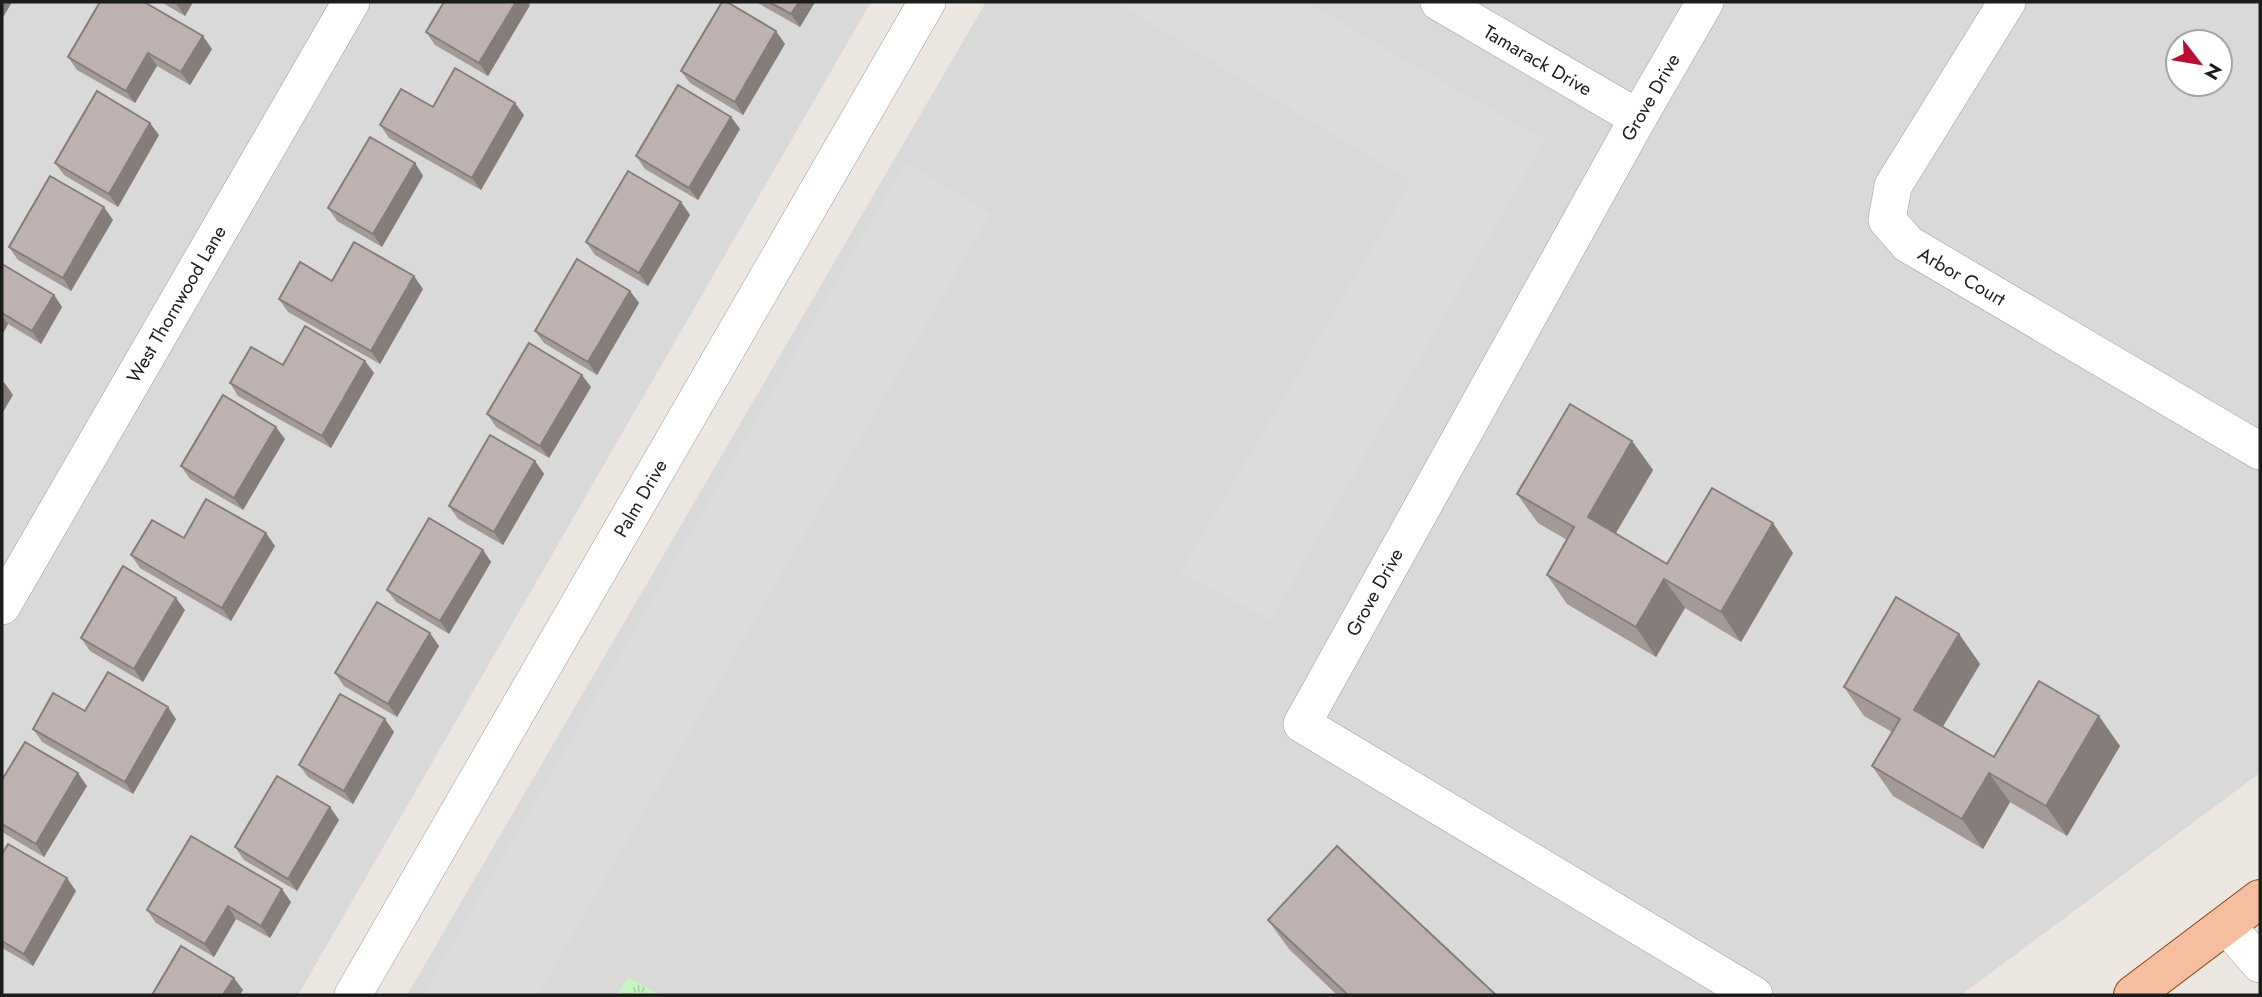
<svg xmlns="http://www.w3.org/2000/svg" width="2262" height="997" viewBox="0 0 2262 997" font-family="Jost,sans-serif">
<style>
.residential{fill:#dad9d9;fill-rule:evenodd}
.park{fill:url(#park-tufts)}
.parking{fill:#dcdcdc}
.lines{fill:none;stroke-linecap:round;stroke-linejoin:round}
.minor-casing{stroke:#9d9d9d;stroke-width:38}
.primary-casing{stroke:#8a450a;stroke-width:40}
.minor{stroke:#fff;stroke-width:37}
.primary{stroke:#f5be9f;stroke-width:38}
.wall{fill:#a39996}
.shaded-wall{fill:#847d7a}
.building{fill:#bdb2af;stroke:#847d7a;stroke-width:2}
.labels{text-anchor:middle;stroke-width:6;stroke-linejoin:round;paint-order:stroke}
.street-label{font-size:19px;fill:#1c1c1c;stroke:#fff}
</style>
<defs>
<pattern id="park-tufts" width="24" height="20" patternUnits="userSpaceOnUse" patternTransform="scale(1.75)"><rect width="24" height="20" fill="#c7f5c1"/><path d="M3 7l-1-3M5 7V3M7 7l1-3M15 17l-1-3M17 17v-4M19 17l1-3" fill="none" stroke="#aad1a5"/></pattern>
</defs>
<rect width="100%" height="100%" fill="#ede7e2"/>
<g class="residential">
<path d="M2 2H871L298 995H2Z"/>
<path d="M986 2H2260V773L1961 995H407ZM2178 42H2220V84H2178Z"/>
</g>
<path class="park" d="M628 977 660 995H617Z"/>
<g class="parking">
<path d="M1115 2H1305L1545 140 1271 620 1180 573 1411 182Z"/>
<path d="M905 163 991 213 538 995H423Z"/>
</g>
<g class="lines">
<g class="minor-casing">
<g id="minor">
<path d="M1439 2 1638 118"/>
<path d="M1705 2 1638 118 1302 724 1754 995"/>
<path d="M2007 2 1893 186 1887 220 1908 244 2260 451"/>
<path d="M2 606 351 2"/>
<path d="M2226 925 2260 964"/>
<path d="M353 995 927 2"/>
</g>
</g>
<g class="primary-casing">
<path id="primary" d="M2133 995 2260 899"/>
</g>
<use href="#minor" class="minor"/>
<use href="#primary" class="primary"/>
</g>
<g class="wall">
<path d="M161 2H193L185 16Z"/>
<path d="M756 2H815L800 27Z"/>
<path d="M530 5 488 76 435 45 426 32Z"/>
<path d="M785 44 743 115 690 83 681 71Z"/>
<path d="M212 49 190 85 157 66 135 103 77 70 68 57Z"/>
<path d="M433 107 524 115 481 190 389 138 380 125Z"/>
<path d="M731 117 740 129 698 200 645 169 636 156Z"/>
<path d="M159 135 118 207 64 175 55 163Z"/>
<path d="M415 163 423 176 382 247 337 221 328 208Z"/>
<path d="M681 202 690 215 648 286 595 255 586 242Z"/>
<path d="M113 220 71 291 18 260 9 247Z"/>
<path d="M2 264 54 295 62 307 41 344 8 324 2 335Z"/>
<path d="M332 281 423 289 380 364 288 312 279 299Z"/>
<path d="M630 291 639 303 597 375 544 343 535 331Z"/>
<path d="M365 361 374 373 331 448 238 396 230 383 283 365Z"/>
<path d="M591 387 549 458 496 427 487 414Z"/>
<path d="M285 439 243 510 190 479 181 466Z"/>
<path d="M1632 441 1653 470 1616 533 1667 564 1793 553 1741 642 1685 608 1656 657 1567 604 1547 575 1567 540 1538 523 1517 494Z"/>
<path d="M535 461 544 474 503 545 458 519 449 506Z"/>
<path d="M184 538 275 546 231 621 140 568 131 555Z"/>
<path d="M483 550 491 562 449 634 396 602 387 590Z"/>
<path d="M185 610 143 682 90 651 81 638Z"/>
<path d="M1959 634 1980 664 1942 727 1994 757 2120 746 2067 836 2010 802 1983 849 1893 796 1872 766 1892 732 1864 716 1844 687Z"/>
<path d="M439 646 397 717 344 686 335 673Z"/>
<path d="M85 711 176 719 133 794 42 742 33 729Z"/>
<path d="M394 732 353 804 308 777 299 765Z"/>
<path d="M2 780 87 786 44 857 2 832Z"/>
<path d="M339 820 297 891 244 860 235 847Z"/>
<path d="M2 854 76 891 33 966 2 948Z"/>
<path d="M291 902 270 938 236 919 214 957 156 923 147 910Z"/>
<path d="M1268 920 1496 995H1337L1289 949Z"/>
</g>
<g class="shaded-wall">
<path d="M2 2H12L2 19Z"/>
<path d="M177 2H193L185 16 176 3Z"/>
<path d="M516 2H528L530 5 488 76 479 63Z"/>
<path d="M799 2H815L800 27 791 14Z"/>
<path d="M776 31 785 44 743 115 735 102Z"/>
<path d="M203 36 212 49 190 85 181 72Z"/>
<path d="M148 53 157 66 135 103 126 91Z"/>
<path d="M515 103 524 115 481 190 472 178Z"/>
<path d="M731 117 740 129 698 200 689 188Z"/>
<path d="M150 123 159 135 118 207 109 194Z"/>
<path d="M415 163 423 176 382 247 373 234Z"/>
<path d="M681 202 690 215 648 286 639 273Z"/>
<path d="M104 207 113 220 71 291 63 278Z"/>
<path d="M414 276 423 289 380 364 371 351Z"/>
<path d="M630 291 639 303 597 375 588 362Z"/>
<path d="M54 295 62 307 41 344 32 331Z"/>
<path d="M2 316 8 324 2 335Z"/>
<path d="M365 361 374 373 331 448 322 436Z"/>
<path d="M582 375 591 387 549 458 540 446Z"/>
<path d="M4 382 13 395 2 414V386Z"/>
<path d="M276 427 285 439 243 510 234 498Z"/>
<path d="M1632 441 1653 470 1608 546 1588 517Z"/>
<path d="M535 461 544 474 503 545 494 532Z"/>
<path d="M1773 523 1793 553 1741 642 1721 612Z"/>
<path d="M266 533 275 546 231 621 222 608Z"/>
<path d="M483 550 491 562 449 634 440 621Z"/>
<path d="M1664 579 1685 608 1656 657 1636 627Z"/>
<path d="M176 598 185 610 143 682 134 669Z"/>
<path d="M430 633 439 646 397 717 388 704Z"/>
<path d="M1959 634 1980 664 1935 740 1914 710Z"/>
<path d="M168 707 176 719 133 794 125 782Z"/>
<path d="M2099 716 2120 746 2067 836 2046 806Z"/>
<path d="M385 719 394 732 353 804 344 791Z"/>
<path d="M78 773 87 786 44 857 36 844Z"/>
<path d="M1989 773 2010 802 1983 849 1962 819Z"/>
<path d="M330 807 339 820 297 891 288 879Z"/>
<path d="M67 878 76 891 33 966 24 954Z"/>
<path d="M282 889 291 902 270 938 261 926Z"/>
<path d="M228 906 236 919 214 957 205 944Z"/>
<path d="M234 978 243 990 240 995H223Z"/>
</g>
<g class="building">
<path d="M100 2H144L203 36 181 72 148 53 126 91 68 57Z"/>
<path d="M444 2H516L479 63 426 32Z"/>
<path d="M722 2H727L776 31 735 102 681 71Z"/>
<path d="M769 2H799L791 14Z"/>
<path d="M455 68 515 103 472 178 380 125 401 89 433 107Z"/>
<path d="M678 85 731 117 689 188 636 156Z"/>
<path d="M97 91 150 123 109 194 55 163Z"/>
<path d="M370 137 415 163 373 234 328 208Z"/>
<path d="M628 171 681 202 639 273 586 242Z"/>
<path d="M50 176 104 207 63 278 9 247Z"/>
<path d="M354 242 414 276 371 351 279 299 300 262 332 281Z"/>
<path d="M577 259 630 291 588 362 535 331Z"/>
<path d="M2 264 54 295 32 331 2 313Z"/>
<path d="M305 326 365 361 322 436 230 383 251 347 283 365Z"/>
<path d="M529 343 582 375 540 446 487 414Z"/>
<path d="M223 395 276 427 234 498 181 466Z"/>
<path d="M1570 404 1632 441 1588 517 1667 564 1712 488 1773 523 1721 612 1664 579 1636 627 1547 575 1574 527 1517 494Z"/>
<path d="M490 435 535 461 494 532 449 506Z"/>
<path d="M206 499 266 533 222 608 131 555 152 520 184 538Z"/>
<path d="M429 518 483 550 440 621 387 590Z"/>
<path d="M123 566 176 598 134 669 81 638Z"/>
<path d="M1896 597 1959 634 1914 710 1994 757 2039 681 2099 716 2046 806 1989 773 1962 819 1872 766 1900 719 1844 687Z"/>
<path d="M377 602 430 633 388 704 335 673Z"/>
<path d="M108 672 168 707 125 782 33 729 53 693 85 711Z"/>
<path d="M340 694 385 719 344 791 299 765Z"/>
<path d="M25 742 78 773 36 844 2 824V780Z"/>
<path d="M277 776 330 807 288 879 235 847Z"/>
<path d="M191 836 282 889 261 926 228 906 205 944 147 910Z"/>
<path d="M8 844 67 878 24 954 2 941V854Z"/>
<path d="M1337 846 1496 995H1348L1268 920Z"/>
<path d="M181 946 234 978 223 995H152Z"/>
</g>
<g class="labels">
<g class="street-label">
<text transform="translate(1538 60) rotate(30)" y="7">Tamarack Drive</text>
<text transform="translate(1650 97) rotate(-60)" y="7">Grove Drive</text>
<text transform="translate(1962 276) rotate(30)" y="7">Arbor Court</text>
<text transform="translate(176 304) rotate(-60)" y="7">West Thornwood Lane</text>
<text transform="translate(640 498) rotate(-60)" y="7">Palm Drive</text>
<text transform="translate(1374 592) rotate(-61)" y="7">Grove Drive</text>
</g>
</g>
<rect width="2262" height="997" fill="none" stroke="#1c1c1c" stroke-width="7"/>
<g transform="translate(2199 63) rotate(121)"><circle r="33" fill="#ffffff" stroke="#a4a4a4" stroke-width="2"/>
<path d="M0-5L12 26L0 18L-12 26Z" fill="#ba0d31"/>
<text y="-10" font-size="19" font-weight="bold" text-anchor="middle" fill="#1c1c1c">N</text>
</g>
</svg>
